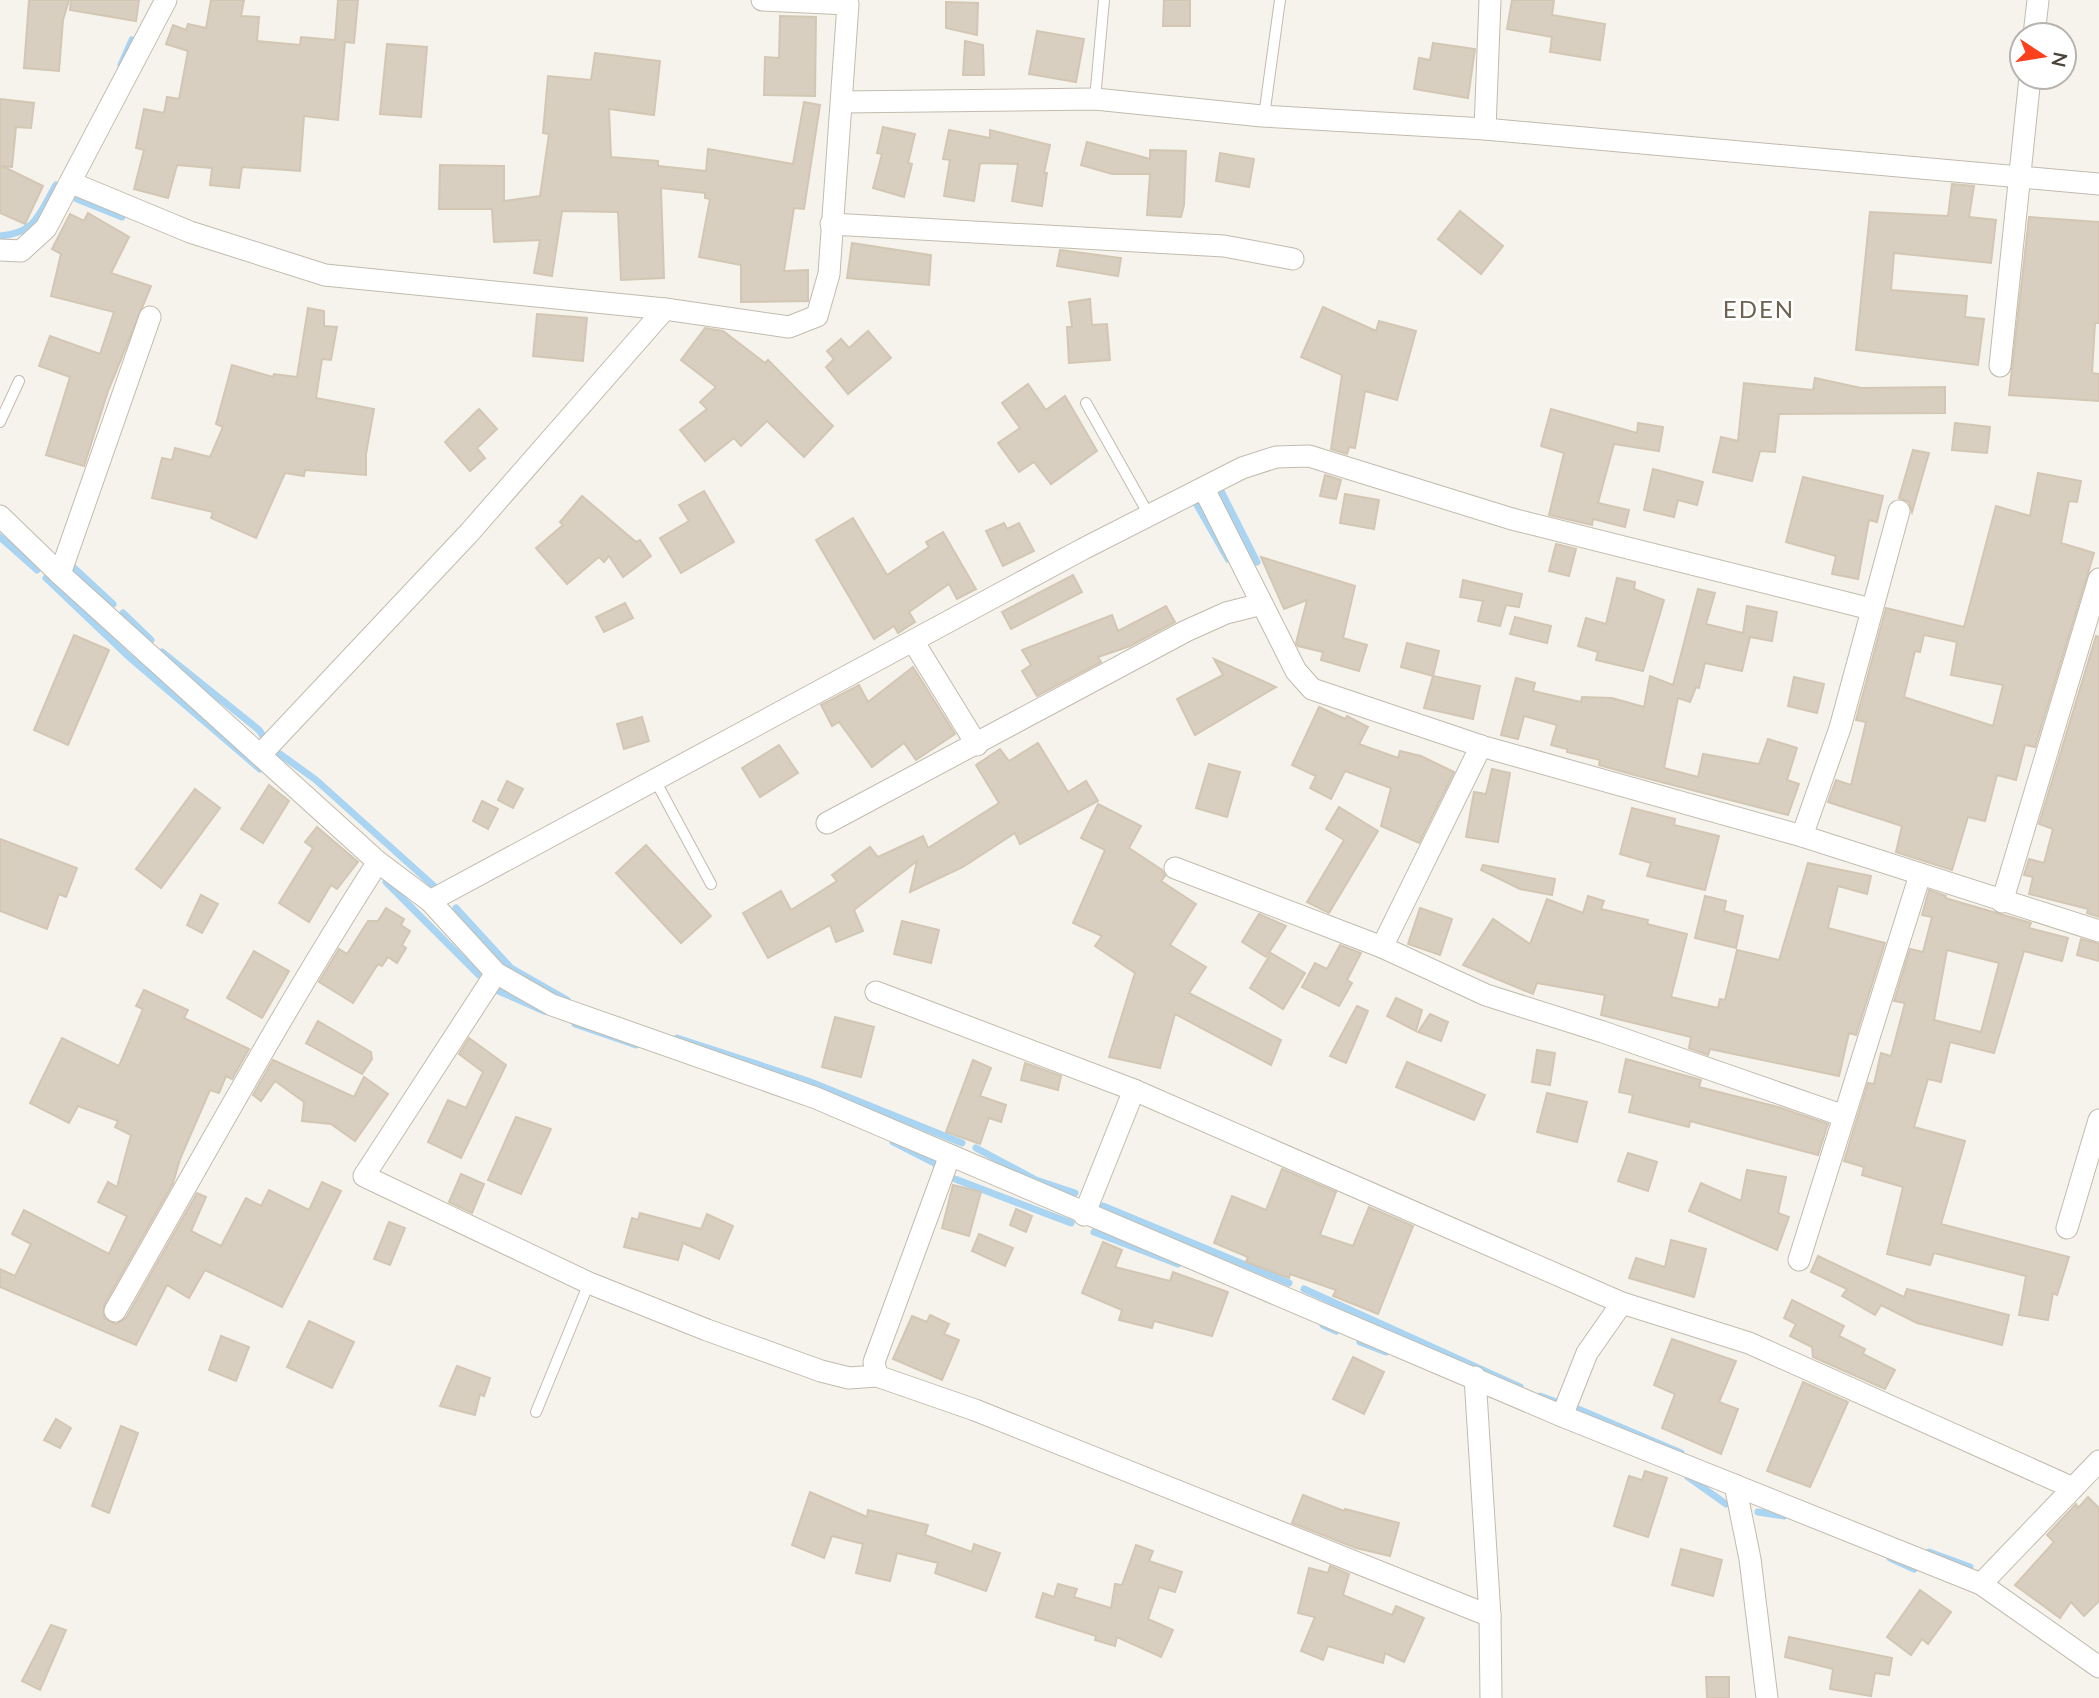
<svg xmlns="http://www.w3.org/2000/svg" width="2099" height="1698" viewBox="0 0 2099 1698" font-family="Lato,sans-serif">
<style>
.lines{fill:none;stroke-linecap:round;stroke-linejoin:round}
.stream{stroke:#a9d4f2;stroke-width:7}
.building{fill:#d8cfc1;stroke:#d3c7b4;stroke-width:2;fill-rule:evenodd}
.service-casing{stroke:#c2bbae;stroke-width:12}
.minor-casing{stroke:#c2bbae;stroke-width:23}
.service{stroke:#fff;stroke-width:10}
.minor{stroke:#fff;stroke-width:21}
.labels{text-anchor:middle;stroke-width:5;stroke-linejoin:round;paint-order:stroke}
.quarter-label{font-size:24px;letter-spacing:2px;fill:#6e6250;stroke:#fff}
</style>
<rect width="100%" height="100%" fill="#f6f3ec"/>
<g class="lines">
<g class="stream">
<path d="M121 65 132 40"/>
<path d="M77 199 122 217"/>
<path d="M0 236C36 233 39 214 56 185"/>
<path d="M1221 491 1257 562"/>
<path d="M1197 505 1228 559"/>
<path d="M0 537 37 570"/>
<path d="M72 566 113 604"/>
<path d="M46 578 128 656 260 769"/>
<path d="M123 613 151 640"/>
<path d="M162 652 259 730 265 739"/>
<path d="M280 754 316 780 435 887"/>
<path d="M386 882 479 975"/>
<path d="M456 908 511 968 567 1000"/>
<path d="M494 989 544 1011"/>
<path d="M575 1024 636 1045"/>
<path d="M677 1038 808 1081 962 1143"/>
<path d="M893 1142 936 1164 937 1169"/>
<path d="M976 1148 1036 1180 1075 1193"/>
<path d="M955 1179 1071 1223"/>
<path d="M1103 1206 1289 1283"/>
<path d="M1094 1232 1178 1264"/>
<path d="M1304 1289 1520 1387"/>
<path d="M1323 1325 1336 1331"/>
<path d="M1360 1342 1386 1352"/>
<path d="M1540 1396 1559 1403"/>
<path d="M1578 1409 1681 1453"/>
<path d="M1688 1477 1726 1504"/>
<path d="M1758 1512 1784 1516"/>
<path d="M1929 1552 1970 1567"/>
<path d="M1890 1558 1914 1569"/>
</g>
</g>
<g class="building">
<path d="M29 0H69L63 20 59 71 24 68Z"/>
<path d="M71 0H139L136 21 70 10Z"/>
<path d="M211 0H244L241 16 259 17 257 41 300 45 301 37 335 40 338 0H358L354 43 345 42 338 120 304 116 300 171 242 167 239 188 210 185 212 168 177 165 168 198 134 189 144 150 136 148 144 109 164 113 167 97 179 99 188 51 166 44 173 25 186 30 188 24 206 28Z"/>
<path d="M1164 0H1190V26H1163Z"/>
<path d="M1512 0H1554L1552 15 1605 24 1600 60 1550 52 1552 37 1507 29Z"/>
<path d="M946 2 978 3 977 35 946 28Z"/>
<path d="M780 16 816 17 815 96 764 95 765 57 779 58Z"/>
<path d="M1037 31 1084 39 1076 82 1029 74Z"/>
<path d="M965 41 983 45 984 75H963Z"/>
<path d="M1433 43 1475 49 1468 98 1414 89 1419 58 1430 60Z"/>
<path d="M387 44 427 47 421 117 380 114Z"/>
<path d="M595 53 660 61 654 115 609 109 611 157 658 161V166L706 171 708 149 793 164 804 102 820 105 804 209 794 208 784 271 808 270V301L741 302V265L699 257 710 199 705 198V193L661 188 664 278 621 280 618 212 562 211 552 276 534 273 540 240 494 242 492 209H439L440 165 504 166V201L540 196 549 134 543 133 548 76 591 80Z"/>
<path d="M0 99 34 103 31 128 16 127 12 167 2 166 43 186 25 224 0 213Z"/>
<path d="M883 127 915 134 908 163 912 164 904 197 873 188 882 154 877 153Z"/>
<path d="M949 130 990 138V130L1050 145 1044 173H1047L1042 206 1012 201 1018 164 980 163 974 201 944 196 950 160 943 159Z"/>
<path d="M1087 142 1150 159V150L1186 151 1184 205 1181 217 1147 215 1150 174H1112L1081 165Z"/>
<path d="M1220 153 1254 159 1249 187 1216 181Z"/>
<path d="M1952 184 1974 186 1969 217 1996 220 1991 263 1894 253 1891 290 1967 296 1965 317 1984 319 1978 365 1856 350 1870 212 1948 216Z"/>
<path d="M1460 211 1503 246 1481 274 1438 239Z"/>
<path d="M88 213 129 237 111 273 151 286 108 391 84 466 46 455 70 377 39 366 50 336 100 354 114 312 51 296 61 254 52 249 70 214 84 221Z"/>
<path d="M2029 217 2099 222V323H2095L2092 373 2099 374V401L2009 395Z"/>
<path d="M852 243 931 255 929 285 847 278Z"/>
<path d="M1060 250 1121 258 1118 276 1057 266Z"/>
<path d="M1090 299 1092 325 1107 324 1110 360 1069 363 1067 327H1072L1069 302Z"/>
<path d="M1323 307 1376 331 1379 321 1416 331 1397 400 1365 391 1355 448 1349 447 1347 454 1331 449 1342 375 1301 357Z"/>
<path d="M308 308 324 311V326L337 327 331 360 322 359 316 398 374 409 366 454V475L305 470 304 476 285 473 256 538 211 518 213 512 152 498 162 458 172 460 175 448 210 457 223 427 216 424 232 365 273 377 274 374 297 377Z"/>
<path d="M537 314 587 318 583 361 533 356Z"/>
<path d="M705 328 723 331 765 363 768 360 833 426 804 457 767 421 741 446 734 438 705 461 680 430 707 409 700 402 716 387 681 360Z"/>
<path d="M868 331 891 358 848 394 826 367 834 359 827 351 841 339 849 348Z"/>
<path d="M1815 378 1861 388 1945 387V413L1779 414 1775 452 1760 451 1752 481 1713 472 1721 437 1738 441 1744 383 1813 390Z"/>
<path d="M1028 384 1046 410 1065 396 1097 451 1051 484 1034 462 1019 472 998 443 1020 428 1002 403Z"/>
<path d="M479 409 497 429 477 448 485 458 470 471 445 442Z"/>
<path d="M1551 409 1637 433 1638 423 1663 427 1659 451 1614 444 1598 503 1629 510 1625 527 1593 519 1592 525 1549 515 1564 453 1541 446Z"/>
<path d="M1955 423 1990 427 1987 453 1952 450Z"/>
<path d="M1913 450 1929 453 1912 512 1909 502 1899 498Z"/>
<path d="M1653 469 1703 482 1697 505 1678 500 1674 517 1644 510Z"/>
<path d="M2038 473 2081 481 2077 502 2069 501 2061 543 2094 553 2035 747 2025 745 2016 780 1997 775 1985 821 1968 817 1952 870 1896 852 1902 826 1828 802 1836 780 1851 785 1866 722 1856 720 1886 608 1964 627 1996 506 2030 516ZM1924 635 1957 642 1951 675 2003 685 1993 726 1904 697 1915 651 1920 652Z"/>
<path d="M1325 475 1341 480 1336 499 1320 496Z"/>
<path d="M1803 477 1883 496 1877 522 1869 520 1858 579 1832 574 1836 556 1786 542Z"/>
<path d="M704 491 734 542 681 573 660 538 689 521 679 505Z"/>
<path d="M1345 494 1379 500 1374 529 1340 523Z"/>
<path d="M582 496 636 542 640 540 651 556 623 577 609 556 604 562 599 557 567 584 536 548 563 525 560 522Z"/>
<path d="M853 518 887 575 929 547 926 542 943 532 976 589 957 599 949 584 909 612 915 622 898 633 894 626 874 639 816 540Z"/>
<path d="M1004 523 1007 529 1019 523 1034 551 1003 566 986 531Z"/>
<path d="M1556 544 1576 549 1569 576 1549 571Z"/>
<path d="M1261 557 1355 586 1343 638 1367 645 1359 671 1321 660 1323 652 1298 646 1296 643 1307 600 1284 609Z"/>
<path d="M1073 575 1082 592 1011 629 1002 612Z"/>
<path d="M1617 578 1635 582 1634 589 1664 600 1643 671 1596 660 1598 652 1578 646 1586 618 1606 624Z"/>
<path d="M1463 580 1522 594 1519 607 1506 605 1500 626 1478 621 1483 601 1460 597Z"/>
<path d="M1698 589 1715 593 1706 624 1743 633 1747 606 1777 612 1772 641 1750 637 1742 671 1705 663 1699 688 1696 687 1690 702 1678 698 1664 768 1698 777 1703 754 1759 764 1768 739 1797 748 1787 780 1799 784 1788 815 1638 776 1599 765 1600 760 1567 752V749L1551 745 1557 725 1524 716 1518 739 1501 735 1516 678 1535 683 1533 691 1581 702 1582 697 1612 698 1644 707 1650 676 1673 685Z"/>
<path d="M625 603 633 618 604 632 596 617Z"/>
<path d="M1166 606 1175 622 1130 646 1098 657 1101 662 1037 696 1022 671 1031 665 1022 650 1112 615 1118 631Z"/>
<path d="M1515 617 1551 626 1547 643 1510 634Z"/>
<path d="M74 635 109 650 68 745 34 730Z"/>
<path d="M2096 636 2099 637V917L2087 913 2088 909 2029 894 2033 877 2024 875 2029 859 2044 863 2053 829 2039 824Z"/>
<path d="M1407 643 1439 651 1433 676 1401 667Z"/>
<path d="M1214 659 1276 687 1195 735 1177 699 1223 675Z"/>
<path d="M913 667 955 734 916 760 904 743 872 767 839 722 832 726 821 705 859 685 868 702Z"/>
<path d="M1433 676 1480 686 1473 719 1424 708Z"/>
<path d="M1794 677 1824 684 1817 713 1788 706Z"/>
<path d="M1319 707 1345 719 1347 716 1368 727 1359 744 1398 758 1400 751 1421 756 1454 772 1419 843 1381 826 1391 788 1345 771 1331 799 1310 788 1316 776 1292 765Z"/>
<path d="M642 717 649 741 624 749 617 724Z"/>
<path d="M1038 743 1068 792 1086 781 1098 801 1020 844 1015 833 963 867 910 892 917 861 854 910 863 931 836 942 830 925 768 958 743 913 781 891 791 910 837 881 832 875 870 847 878 857 923 836 928 848 999 803 976 765 1000 749 1009 761Z"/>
<path d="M779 745 798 773 760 797 742 768Z"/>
<path d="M1209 764 1240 772 1227 817 1196 808Z"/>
<path d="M1492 769 1510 773 1498 842 1466 837 1474 792 1486 794Z"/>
<path d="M507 781 523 789 513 808 498 800Z"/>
<path d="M269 785 289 801 263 843 241 829Z"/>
<path d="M195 789 220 808 161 888 136 869Z"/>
<path d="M482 801 498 809 488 829 473 821Z"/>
<path d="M1098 804 1141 826 1129 848 1162 870 1165 876 1161 881 1196 904 1170 945 1206 967 1189 993 1281 1040 1271 1065 1175 1014 1160 1068 1109 1057 1135 973 1095 946 1102 936 1073 923 1105 850 1081 838Z"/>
<path d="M1339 807 1378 831 1329 913 1307 902 1344 840 1326 829Z"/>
<path d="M1632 808 1675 819 1674 825 1719 836 1705 890 1647 876 1651 863 1620 854Z"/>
<path d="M317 827 358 862 337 889 331 885 309 922 279 903 313 848 305 842Z"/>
<path d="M0 839 77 868 66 897 59 894 47 929 0 911Z"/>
<path d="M646 845 711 916 681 943 616 873Z"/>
<path d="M1808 863 1871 876 1867 894 1838 886 1828 928 1885 943 1856 1035 1849 1033 1839 1076 1710 1049 1708 1055 1689 1048 1691 1037 1601 1015 1605 995 1537 983 1533 994 1463 965 1493 919 1530 944 1547 899 1583 913 1588 896 1604 901 1601 909 1648 920 1647 924 1687 934 1671 997 1718 1008 1720 999 1725 1000 1737 950 1779 960Z"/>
<path d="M1483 865 1555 879 1552 895 1520 889 1481 870Z"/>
<path d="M1929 890 1946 896 1945 898 2031 923 2029 928 2068 938 2062 961 2024 951 1994 1053 1950 1042 1941 1082 1928 1079 1914 1127 1965 1141 1941 1224 2069 1257 2057 1295 2053 1293 2048 1320 2019 1315 2026 1276 1934 1253 1930 1265 1887 1254 1903 1187 1862 1175 1864 1167 1844 1161 1868 1083 1874 1084 1881 1053 1891 1056 1905 1003 1894 1001 1910 949 1923 952 1932 917 1922 915ZM1947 950 1999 963 1981 1032 1934 1020Z"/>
<path d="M201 895 218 904 202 933 187 925Z"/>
<path d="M1705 896 1726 901 1724 911 1743 916 1736 948 1695 938Z"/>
<path d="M386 908 404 919 401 925 410 931 402 945 406 948 397 963 388 957 382 966 378 964 353 1003 319 982 339 949 347 954 368 921H378Z"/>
<path d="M1420 908 1452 919 1440 955 1408 944Z"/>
<path d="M1259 914 1286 926 1266 957 1242 942Z"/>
<path d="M902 921 939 930 931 963 894 954Z"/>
<path d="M2081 939 2099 944V961L2077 955Z"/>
<path d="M1340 945 1361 953 1347 980 1352 983 1339 1006 1302 987 1315 963 1327 969Z"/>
<path d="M254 951 289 971 262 1018 227 998Z"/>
<path d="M1271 953 1305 973 1283 1009 1250 988Z"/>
<path d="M144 990 188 1010 184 1018 249 1049 232 1079 226 1076 219 1093 210 1090 180 1159 173 1183 104 1305V1318L116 1324 126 1318 197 1193 206 1197 191 1231 221 1246 246 1198 261 1206 269 1190 309 1210 322 1182 341 1191 282 1307 205 1270 189 1298 167 1285 136 1345 0 1287V1269L15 1276 31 1244 12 1234 24 1210 109 1254 127 1216 98 1202 108 1182 117 1187 131 1135 115 1127 118 1121 78 1106 69 1123 30 1103 62 1038 119 1066 143 1009 136 1006Z"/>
<path d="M1396 998 1422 1010 1416 1031 1387 1016Z"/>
<path d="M1357 1006 1368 1011 1346 1063 1330 1056Z"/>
<path d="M1430 1014 1448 1022 1441 1041 1418 1032Z"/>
<path d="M835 1017 874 1027 861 1077 822 1067Z"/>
<path d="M318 1021 371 1052 372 1059 362 1074 306 1043Z"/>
<path d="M469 1038 506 1065 461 1158 428 1142 448 1100 466 1108 483 1072 459 1054Z"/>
<path d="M1537 1050 1555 1053 1550 1085 1532 1082Z"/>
<path d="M1626 1059 1701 1080 1699 1087 1778 1107 1828 1124 1818 1155 1690 1121 1689 1127 1629 1112 1633 1095 1619 1092Z"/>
<path d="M273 1060 354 1097 364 1077 388 1094 355 1141 331 1124 302 1121 304 1102 275 1081 261 1101 253 1095Z"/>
<path d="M973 1060 991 1068 980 1096 1006 1105 1001 1122 989 1118 980 1144 946 1132Z"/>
<path d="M1407 1062 1485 1095 1474 1120 1396 1087Z"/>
<path d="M1025 1063 1061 1076 1058 1090 1021 1080Z"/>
<path d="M1547 1093 1587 1102 1577 1142 1537 1132Z"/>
<path d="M516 1117 551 1129 521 1194 488 1180Z"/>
<path d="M1628 1153 1657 1162 1648 1191 1618 1181Z"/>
<path d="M1282 1169 1336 1192 1320 1235 1353 1246 1369 1207 1413 1226 1378 1314 1333 1296 1336 1290 1290 1274 1289 1278 1246 1262 1248 1257 1214 1243 1232 1196 1266 1210Z"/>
<path d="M1747 1170 1786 1177 1778 1213 1789 1217 1777 1250 1689 1211 1701 1183 1741 1201Z"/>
<path d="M461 1174 484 1184 472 1213 449 1202Z"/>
<path d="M953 1185 981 1192 969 1236 942 1228Z"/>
<path d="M1016 1209 1032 1216 1026 1232 1010 1225Z"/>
<path d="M640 1213 701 1229 707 1214 733 1226 719 1259 683 1243 678 1260 624 1247 632 1218 638 1220Z"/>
<path d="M389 1222 405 1228 390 1265 374 1259Z"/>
<path d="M979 1234 1013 1248 1005 1266 972 1251Z"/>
<path d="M1671 1240 1706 1249 1694 1297 1629 1278 1636 1258 1665 1267Z"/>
<path d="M1103 1242 1122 1250 1115 1267 1170 1281 1173 1272 1228 1292 1212 1336 1154 1321 1152 1328 1119 1320 1122 1310 1082 1293Z"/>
<path d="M1818 1256 1904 1297 1907 1289 2009 1315 2002 1345 1917 1323 1881 1305 1875 1315 1842 1296 1847 1289 1811 1272Z"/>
<path d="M1792 1300 1844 1326 1839 1336 1865 1349 1863 1354 1895 1370 1885 1389 1813 1357 1812 1347 1790 1336 1796 1324 1784 1318Z"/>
<path d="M930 1315 949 1324 944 1334 959 1340 942 1380 893 1359 912 1316 927 1322Z"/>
<path d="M309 1321 354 1342 332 1388 287 1367Z"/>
<path d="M221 1336 249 1347 236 1381 209 1370Z"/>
<path d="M1672 1339 1736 1361 1719 1402 1738 1409 1721 1454 1662 1428 1675 1394 1654 1385Z"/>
<path d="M1353 1357 1384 1372 1364 1414 1333 1399Z"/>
<path d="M457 1366 490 1378 484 1396 480 1394 475 1415 440 1406Z"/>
<path d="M1803 1382 1848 1402 1810 1487 1767 1471Z"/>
<path d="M56 1419 71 1428 60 1448 44 1440Z"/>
<path d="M121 1426 138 1433 109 1513 92 1506Z"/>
<path d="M1645 1471 1667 1478 1648 1537 1614 1526 1629 1476 1642 1480Z"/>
<path d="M810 1492 867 1517 868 1510 928 1525 925 1535 972 1552 974 1544 1000 1553 986 1591 935 1573 938 1563 897 1553 890 1581 856 1573 863 1544 832 1536 824 1558 792 1545Z"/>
<path d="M1303 1495 1344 1511 1345 1509 1399 1523 1390 1556 1356 1548 1292 1523Z"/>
<path d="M2088 1497 2099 1508V1601L2084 1616 2071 1602 2060 1618 2015 1585 2054 1542 2047 1535 2076 1504 2078 1508Z"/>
<path d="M1136 1545 1153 1551 1149 1561 1182 1572 1175 1592 1159 1587 1148 1619 1173 1630 1161 1657 1117 1637 1115 1646 1095 1640 1096 1636 1036 1617 1043 1593 1054 1597 1058 1584 1077 1589 1074 1597 1111 1608 1115 1584 1122 1585Z"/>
<path d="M1681 1549 1722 1560 1713 1596 1672 1585Z"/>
<path d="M1330 1566 1349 1574 1343 1595 1392 1615 1396 1606 1424 1618 1404 1662 1385 1653 1383 1663 1328 1646 1323 1660 1301 1651 1315 1617 1298 1613 1309 1568 1328 1573Z"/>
<path d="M1920 1590 1951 1612 1928 1644 1922 1639 1911 1655 1887 1637Z"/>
<path d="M51 1625 66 1630 40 1690 22 1681Z"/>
<path d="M1789 1637 1892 1658 1889 1675 1875 1673 1871 1696 1830 1689 1833 1669 1785 1657Z"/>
<path d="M1706 1677H1729V1698H1707Z"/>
</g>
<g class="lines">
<g class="service-casing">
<g id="service">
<path d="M1095 99 1104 0"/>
<path d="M1264 116 1280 0"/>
<path d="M1086 403 1149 515"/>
<path d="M0 422 19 381"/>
<path d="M655 780 711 884"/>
<path d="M536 1412 589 1283"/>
</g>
</g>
<g class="minor-casing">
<g id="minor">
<path d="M2034 35 2038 0"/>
<path d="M842 102 1095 99 1262 116 1485 129 2099 184"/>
<path d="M1485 129 1490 0"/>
<path d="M72 183 190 232 325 275 665 309 789 327 817 316 829 274 848 4 762 0"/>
<path d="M831 224 1224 246 1293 259"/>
<path d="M0 250 21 251 46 228 166 0"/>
<path d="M2000 366 2030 77"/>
<path d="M1204 489 1296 671 1312 689 1481 746 1802 836 2099 931"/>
<path d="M0 516 60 574 378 862 430 901 496 973 552 1005 816 1098 1562 1416 1981 1584 2099 1461"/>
<path d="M60 574 150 317"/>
<path d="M913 641 977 745"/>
<path d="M260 755 469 533 665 309"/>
<path d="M827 823 1186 631 1226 613 1262 604"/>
<path d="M1802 836 1840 728 1899 511"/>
<path d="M1175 868 1382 947 1486 995 1603 1032 1844 1116"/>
<path d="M430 901 1083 549 1242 468 1276 457 1309 456 1512 519 1871 609"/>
<path d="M2002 902 2099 579"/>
<path d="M1382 947 1481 746"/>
<path d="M496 973 364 1176 589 1283 707 1330 821 1371 849 1378 877 1376"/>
<path d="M876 992 1134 1090 1622 1303 1749 1343 2073 1488"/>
<path d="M950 1155 874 1362 877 1376 975 1410 1490 1616"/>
<path d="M1084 1215 1134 1090"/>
<path d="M2067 1228 2099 1120"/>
<path d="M1799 1260 1920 875"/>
<path d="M115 1311C201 1161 284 1008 378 862"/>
<path d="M1475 1377 1490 1616 1491 1698"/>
<path d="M1562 1416 1587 1353 1622 1303"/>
<path d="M1735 1485 1750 1559 1767 1698"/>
<path d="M1981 1584 2099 1667"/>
</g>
</g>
<use href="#service" class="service"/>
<use href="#minor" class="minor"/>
</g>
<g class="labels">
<g class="quarter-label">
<text x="1759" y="318">EDEN</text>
</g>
</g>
<g transform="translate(2043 56) rotate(102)"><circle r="33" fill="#ffffff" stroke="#b7b4b0" stroke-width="2"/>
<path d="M0-5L12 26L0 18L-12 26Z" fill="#fc3f1d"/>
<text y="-10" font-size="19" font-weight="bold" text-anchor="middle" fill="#4b4439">N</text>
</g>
</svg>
